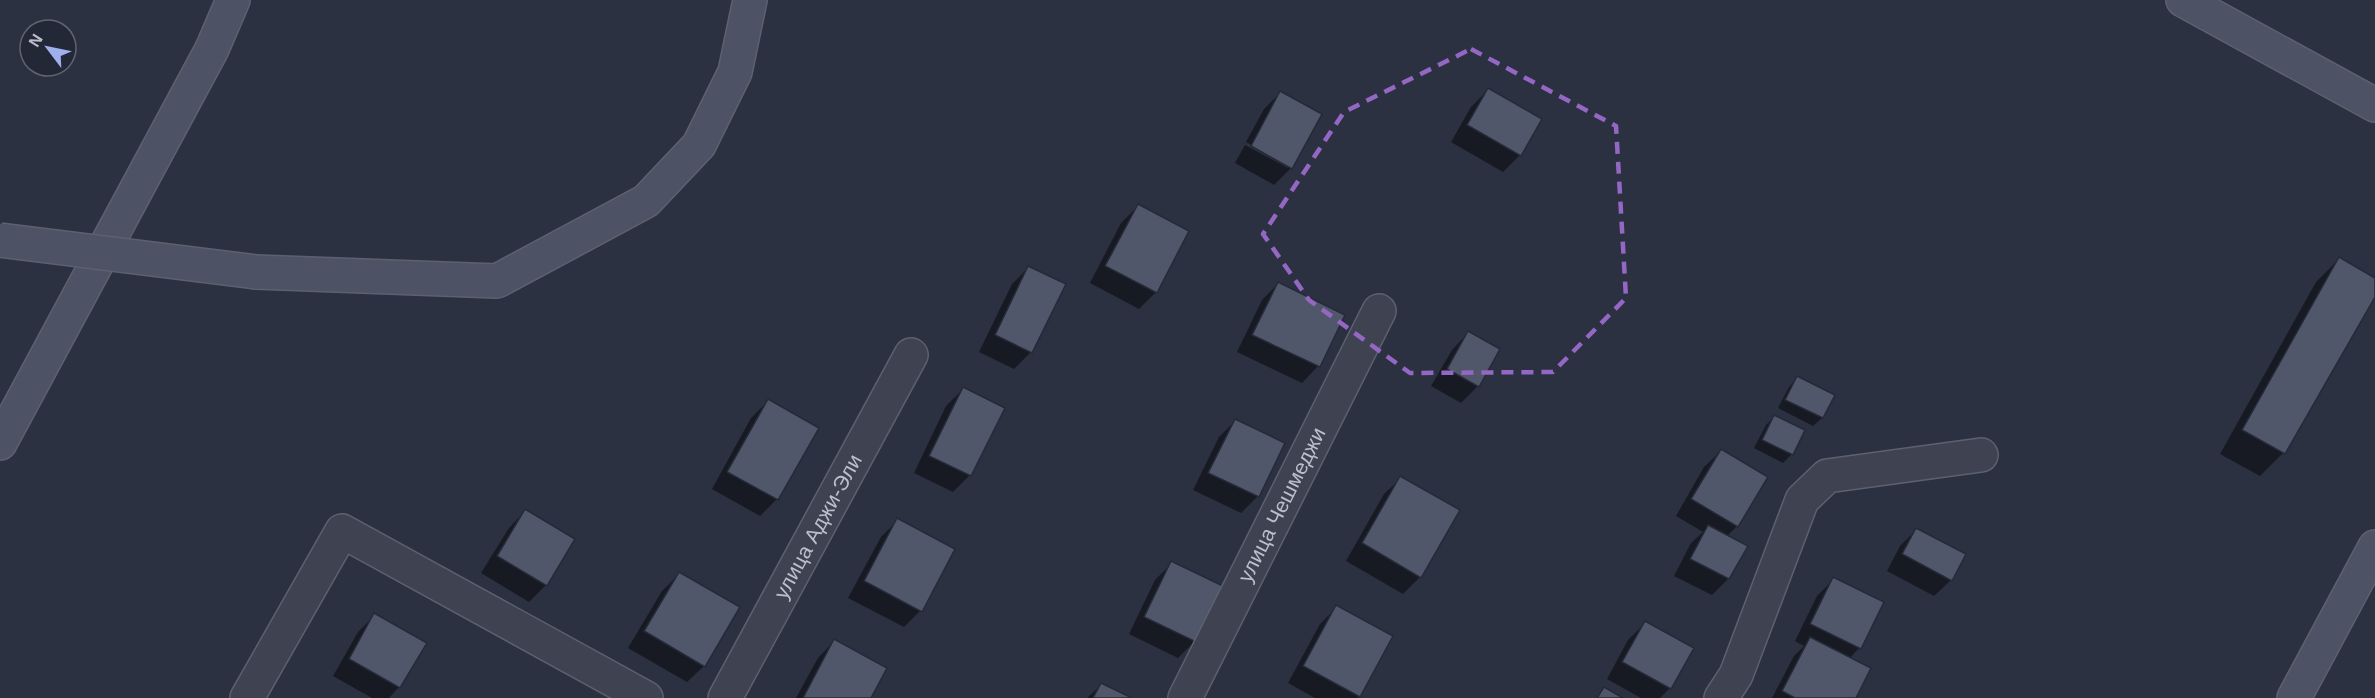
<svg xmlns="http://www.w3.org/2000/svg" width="2375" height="698" viewBox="0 0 2375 698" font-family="Helvetica,sans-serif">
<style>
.shadow{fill:#0007}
.building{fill:#51576a;stroke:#252a39;stroke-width:1.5}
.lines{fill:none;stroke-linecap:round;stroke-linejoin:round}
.street-casing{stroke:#5d616f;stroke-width:36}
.secondary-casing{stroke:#5d616f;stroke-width:36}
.street{stroke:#3f4351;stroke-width:33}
.secondary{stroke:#4d5264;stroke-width:33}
.secondary-bridge-casing{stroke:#5d616f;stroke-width:36;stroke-linecap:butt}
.secondary-bridge{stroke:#4d5264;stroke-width:33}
.marked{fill:none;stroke:#9567c4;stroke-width:4.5;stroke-dasharray:12 8;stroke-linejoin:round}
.labels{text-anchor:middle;stroke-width:6;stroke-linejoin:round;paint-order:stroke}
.street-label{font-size:21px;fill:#bcbfcb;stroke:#232837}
</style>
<rect width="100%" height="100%" fill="#2b3141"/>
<g class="shadow">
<path d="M1488 90 1540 120 1520 155 1503 172 1451 142 1471 107Z"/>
<path d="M1280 93 1291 168 1274 185 1235 163 1245 145 1288 168V164L1246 142 1264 109Z"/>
<path d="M1138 206 1156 292 1139 309 1090 283 1121 223Z"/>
<path d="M2339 259 2375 279V294L2283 453 2260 476 2220 454 2316 282Z"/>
<path d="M1028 268 1031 352 1014 369 979 352 1012 284Z"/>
<path d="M1278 284 1318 366 1302 383 1237 352 1262 300Z"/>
<path d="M1468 333 1498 350 1478 386 1461 403 1431 386 1452 350Z"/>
<path d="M1797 378 1833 396 1822 418 1813 426 1778 408 1789 387Z"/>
<path d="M963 389 970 475 953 492 914 473 946 406Z"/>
<path d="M768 401 777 499 760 516 712 489 751 418Z"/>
<path d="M1774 417 1803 431 1792 454 1783 463 1754 448 1766 425Z"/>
<path d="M1235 421 1283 444 1258 496 1241 513 1193 490 1219 437Z"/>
<path d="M1721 451 1737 526 1727 536 1728 579 1712 595 1674 576 1691 543 1703 532 1676 516 1704 467Z"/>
<path d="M1401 478 1420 577 1403 594 1346 561 1384 494Z"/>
<path d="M525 511 546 585 529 602 481 573 509 528Z"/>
<path d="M898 520 920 611 904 627 848 598 881 537Z"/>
<path d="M1916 530 1951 580 1934 596 1887 571 1900 546Z"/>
<path d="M1172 563 1195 641 1178 658 1129 634 1155 580Z"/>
<path d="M679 574 704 666 687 682 628 648 662 591Z"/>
<path d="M1834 579 1882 603 1859 648 1849 659 1854 698H1772L1794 656 1804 646 1795 641 1817 596Z"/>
<path d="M1337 607 1359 696 1357 698H1315L1288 683 1320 624Z"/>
<path d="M375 615 399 687 389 698H372L333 676 358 632Z"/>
<path d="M1645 623 1670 688 1660 698H1641L1607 679 1628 640Z"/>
<path d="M834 641 869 698H796L818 658Z"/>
<path d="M1101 685 1129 698H1087Z"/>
</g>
<g class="building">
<path d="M1488 88 1542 119 1521 156 1467 125Z"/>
<path d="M1280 91 1322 114 1292 169 1251 146Z"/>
<path d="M1138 204 1189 231 1157 293 1105 266Z"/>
<path d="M2339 257 2375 278V297L2285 454 2242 430Z"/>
<path d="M1028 266 1066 284 1032 353 995 335Z"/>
<path d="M1278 282 1345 315 1320 367 1252 335Z"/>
<path d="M1468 331 1500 349 1479 387 1447 369Z"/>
<path d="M1797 376 1835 395 1823 418 1785 400Z"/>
<path d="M963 387 1005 408 971 476 929 456Z"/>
<path d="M768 399 819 428 778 500 727 472Z"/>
<path d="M1774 415 1805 430 1793 455 1762 440Z"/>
<path d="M1235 419 1285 443 1259 497 1208 473Z"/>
<path d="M1721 449 1768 477 1738 527 1691 499Z"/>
<path d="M1400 476 1460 510 1421 578 1362 543Z"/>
<path d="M525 509 575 539 547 586 497 556Z"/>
<path d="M897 518 955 549 922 612 864 581Z"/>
<path d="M1708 525 1748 546 1729 579 1690 559Z"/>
<path d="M1916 528 1966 554 1952 581 1902 554Z"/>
<path d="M1171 561 1223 586 1196 642 1144 617Z"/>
<path d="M679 572 740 607 705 667 644 631Z"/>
<path d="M1833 577 1884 602 1861 649 1810 624Z"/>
<path d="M1336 605 1393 636 1360 697 1303 666Z"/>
<path d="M374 613 427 643 400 688 349 659Z"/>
<path d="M1645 621 1694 648 1671 689 1622 662Z"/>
<path d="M1810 637 1871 668 1856 698H1795L1782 691Z"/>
<path d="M834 639 887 668 871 698H803Z"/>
<path d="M1101 683 1132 698H1093Z"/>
<path d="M1604 687 1623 698H1597Z"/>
</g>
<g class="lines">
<g class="street-casing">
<g id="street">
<path d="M247 698 342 531 646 698"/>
<path id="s1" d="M725 698 911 355"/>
<path id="s2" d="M1185 698 1379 311"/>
<path d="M1721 698 1736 675 1802 500 1827 476 1981 455"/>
</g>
</g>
<g class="secondary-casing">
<g id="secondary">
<path d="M2183 0 2375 105"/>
<path d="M256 272 497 281 646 201 699 145 735 72 750 0"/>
<path d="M0 443 212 49 233 0"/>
<path d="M2294 698 2375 547"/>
</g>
</g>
<use href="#street" class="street"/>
<use href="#secondary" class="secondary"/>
<g class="secondary-bridge-casing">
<path id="secondary-bridge" d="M0 240 256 272"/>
</g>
<use href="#secondary-bridge" class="secondary-bridge"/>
</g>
<path class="marked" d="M1471 49 1616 126 1626 298 1553 372 1410 373 1309 300 1263 234 1344 112Z"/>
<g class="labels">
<g class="street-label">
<text dy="7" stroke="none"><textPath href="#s2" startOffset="216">улица Чешмеджи</textPath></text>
<text dy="7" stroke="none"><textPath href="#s1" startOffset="195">улица Аджи-Эли</textPath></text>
</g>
</g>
<g transform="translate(48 48) rotate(302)"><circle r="28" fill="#232837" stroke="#606472" stroke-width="1.5"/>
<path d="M0-4.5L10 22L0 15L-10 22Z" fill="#9eb0ee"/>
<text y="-9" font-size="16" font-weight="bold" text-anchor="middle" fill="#bcbfcb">N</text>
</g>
</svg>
